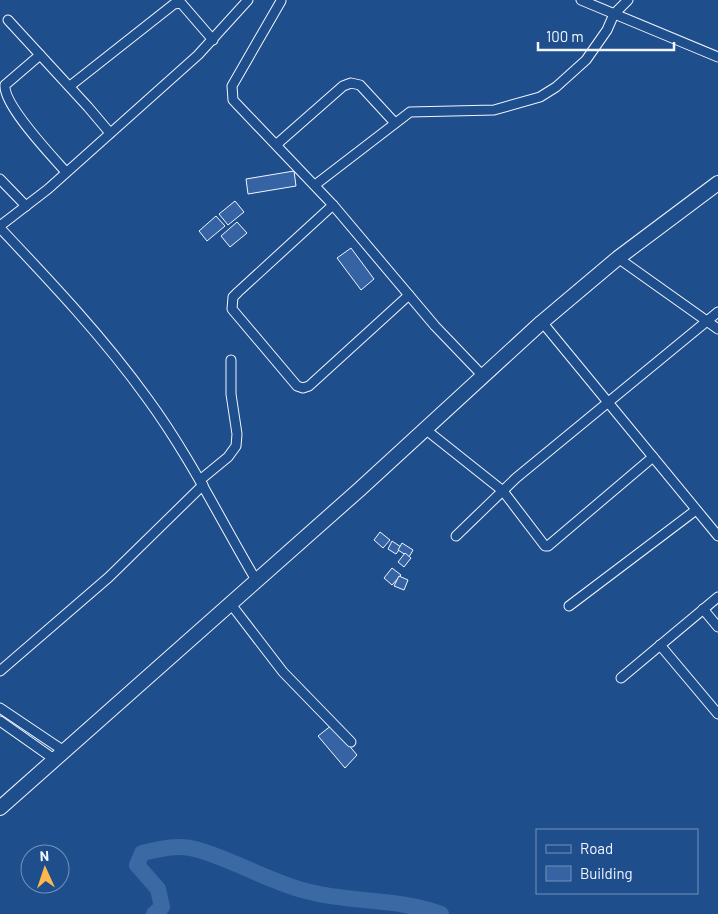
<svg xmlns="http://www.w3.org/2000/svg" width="718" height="914" viewBox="0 0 718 914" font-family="Barlow,sans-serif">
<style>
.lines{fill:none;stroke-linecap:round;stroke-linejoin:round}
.river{stroke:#3b69a3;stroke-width:16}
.building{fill:#3563a3;stroke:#f2f6ff}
.minor-casing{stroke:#f2f6ff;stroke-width:11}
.trunk-casing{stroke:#f2f6ff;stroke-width:16}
.minor{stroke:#1f4e8c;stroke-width:9}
.trunk{stroke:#1f4e8c;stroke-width:14}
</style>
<rect width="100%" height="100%" fill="#1f4e8c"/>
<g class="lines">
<path class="river" d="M154 914 162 907 158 889 137 865 142 853C159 849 178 844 195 849 233 859 267 881 306 891 350 903 398 898 441 914"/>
</g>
<g class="building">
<path d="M294 171 296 186 248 194 246 179Z"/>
<path d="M235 201 244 212 228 225 219 214Z"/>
<path d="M216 216 225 226 207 241 199 231Z"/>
<path d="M237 222 247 233 230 247 221 236Z"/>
<path d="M351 248 374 279 361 290 337 258Z"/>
<path d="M380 532 390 540 383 548 374 540Z"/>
<path d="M392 541 401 547 396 554 388 549Z"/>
<path d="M402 543 413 550 409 557 398 550Z"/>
<path d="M405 553 411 558 404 567 398 562Z"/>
<path d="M392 568 401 575 392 585 384 578Z"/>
<path d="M399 576 408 580 404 590 394 586Z"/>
<path d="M332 725 357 755 345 768 318 736Z"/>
</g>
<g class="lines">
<g class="minor-casing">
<g id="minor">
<path d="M581 0 718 57"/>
<path d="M281 1 232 86 233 100 333 205 435 326 483 376"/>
<path d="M8 20 88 107 110 133"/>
<path d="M40 55 5 85C3 105 52 156 66 172"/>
<path d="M70 86 174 4 181 3 213 40"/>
<path d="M277 144 343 86 351 83 360 85 395 123"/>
<path d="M0 179 26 206"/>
<path d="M315 185 410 112 494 110 540 97 556 87 586 60 607 30 614 14 628 0"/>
<path d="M333 205 238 292 233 297 232 309 297 386 303 388 309 386 409 295"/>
<path d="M0 226 48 189 198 55 248 0"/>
<path d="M0 228C51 282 103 337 147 398 189 455 220 519 256 580"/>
<path d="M618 258 718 329"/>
<path d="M542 322 718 536"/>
<path d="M425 429 503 491 545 546H548L653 457"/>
<path d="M200 480 228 457 236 446 237 434 231 394V360"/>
<path d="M456 536 516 478 718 312"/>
<path d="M230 603 283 672 351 742"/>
<path d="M569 606 696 510"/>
<path d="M703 609 718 627"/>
<path d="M660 645 718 714"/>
<path d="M0 671 109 577 203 485"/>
<path d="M621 678 718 597"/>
<path d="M0 708 64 751"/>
<path d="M0 721 54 759"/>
</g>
</g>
<g class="trunk-casing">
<path id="trunk" d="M0 808 360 489 542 322 618 258 718 183"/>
</g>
<use href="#minor" class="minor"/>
<use href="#trunk" class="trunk"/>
</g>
<rect x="536" y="829" width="162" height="65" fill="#1f4e8c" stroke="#7391ba"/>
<rect x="546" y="845" width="25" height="8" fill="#1f4e8c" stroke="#7391ba"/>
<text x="580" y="854" font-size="15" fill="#f2f6ff">Road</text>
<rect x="546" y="866" width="25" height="15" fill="#3563a3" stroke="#7391ba"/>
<text x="580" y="879" font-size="15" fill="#f2f6ff">Building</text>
<g transform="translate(45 869) rotate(357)"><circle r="24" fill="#1f4e8c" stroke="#7391ba"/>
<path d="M0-4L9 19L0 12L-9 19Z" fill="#ffb74d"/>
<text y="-8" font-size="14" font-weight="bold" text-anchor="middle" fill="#f2f6ff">N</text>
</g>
<path d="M538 42v8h136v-8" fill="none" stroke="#f2f6ff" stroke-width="2.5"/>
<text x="546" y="42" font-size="15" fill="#f2f6ff" stroke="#1f4e8c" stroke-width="4" paint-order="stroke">100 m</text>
</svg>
